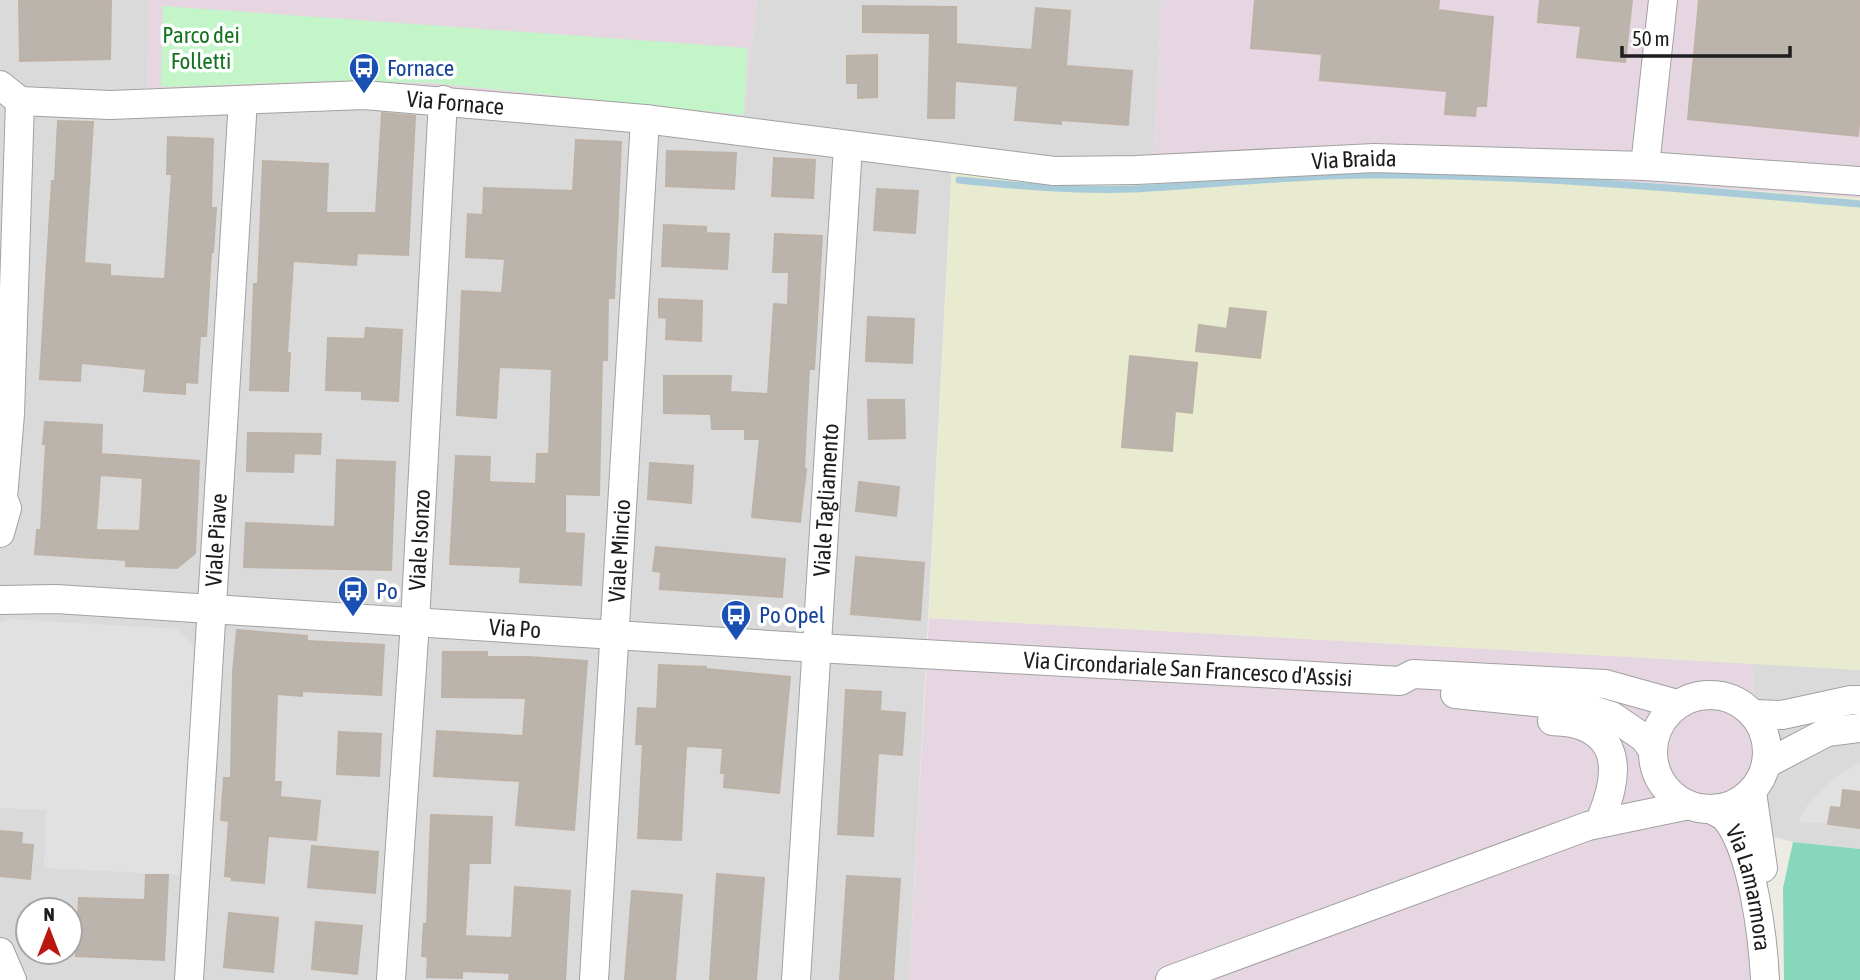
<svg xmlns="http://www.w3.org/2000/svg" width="1860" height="980" viewBox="0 0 1860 980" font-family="'Asap Condensed',sans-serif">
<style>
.residential{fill:#dbdada;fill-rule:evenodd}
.industrial{fill:#e6d6e2}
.farmland{fill:#e8ebd0}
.park{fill:#c3f5c9}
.pitch{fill:#87d7bc}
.parking{fill:#e1e1e1}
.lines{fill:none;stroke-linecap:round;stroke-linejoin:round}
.stream{stroke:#a7cbd8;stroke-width:7}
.building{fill:#bab4ad;stroke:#beb2a7;stroke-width:2;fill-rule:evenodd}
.minor-casing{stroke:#a1a1a1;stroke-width:30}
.minor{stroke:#fff;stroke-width:28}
.labels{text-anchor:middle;stroke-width:7;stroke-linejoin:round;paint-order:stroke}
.park-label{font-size:23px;fill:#137320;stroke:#fff}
.transit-label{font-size:23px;fill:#164399;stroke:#fff;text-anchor:start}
.street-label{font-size:23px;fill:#1d1d1d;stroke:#fff}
</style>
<rect width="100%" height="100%" fill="#edebe4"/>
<g class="residential">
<path d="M0 0H149L147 92 375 85 744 114 757 0H1162L1152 182 952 164 909 980H0ZM28 910H70V952H28Z"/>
<path d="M1752 663 1860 670V849L1793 842 1759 833Z"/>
</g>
<g class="industrial">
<path d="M149 0H757L744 115 526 97 147 93Z"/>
<path d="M1162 0H1860V198L1549 177 1290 171 1152 182Z"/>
<path d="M929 618 1752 663 1763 980H909Z"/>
</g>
<path class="farmland" d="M952 164 1549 177 1860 198V670L929 618Z"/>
<path class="park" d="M163 6 748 48 744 115 432 83 331 81 161 87Z"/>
<path class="pitch" d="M1793 842 1860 849V980H1784L1783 888Z"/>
<g class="parking">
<path d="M9 619 178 629 194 647 183 875 44 868 46 810 0 808V623Z"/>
<path d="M1860 763V791L1843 789 1840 807 1830 806 1828 823 1798 822 1806 807 1822 789 1835 777Z"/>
</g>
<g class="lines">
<path class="stream" d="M959 180C1017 186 1074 191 1133 189 1210 185 1287 176 1365 175 1530 174 1695 190 1860 204"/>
</g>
<g class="building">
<path d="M19 0H111L110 59 20 61Z"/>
<path d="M1255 0H1439L1438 10 1493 17 1486 106H1476L1475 116 1445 114 1447 91 1320 80 1322 54 1251 48Z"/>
<path d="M1540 0H1632L1625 62 1577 57 1581 26 1538 22Z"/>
<path d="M1699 0H1860V112L1858 136 1688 119Z"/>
<path d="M863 6 956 7V44L1032 50 1036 8 1070 11 1066 66 1132 71 1128 125 1061 120V124L1015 120 1018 86 955 81 954 118H928L930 33 863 32Z"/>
<path d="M877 55V97L858 98V83H847V56Z"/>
<path d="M382 113 415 116 408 255 357 253 356 265 293 261 287 353H290L288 391 250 390 254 284H258L263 161 328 164 326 213H376Z"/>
<path d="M58 121 93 122 84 263 110 265V276L165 279 172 174H167L168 137 213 139 211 208H216L213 252H211L206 336H200L197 383 185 382V394L144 391 146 369 81 363 80 381 40 379 49 229 52 181H55Z"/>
<path d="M576 140 621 142 614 298H608L607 360H602L599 495 565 494V533L584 534 581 585 520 582 521 567 450 564 456 456 490 457 489 482 536 484 537 454H549L552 369 499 367 496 418 457 415 462 291 502 293 505 259 466 257 468 214 483 215 484 188 573 191Z"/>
<path d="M667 151 736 153 734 189 666 186Z"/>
<path d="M774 158 815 160 813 198 772 196Z"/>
<path d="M877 189 918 191 915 233 874 230Z"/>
<path d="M664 225 706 227V233L729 234 727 269 662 266Z"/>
<path d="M775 234 822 236 814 369H809L804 469H806L800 522 752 517 760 439H745V429H712L711 414 664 413V376H731L730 392 768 394 774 304 788 305 789 272H773Z"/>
<path d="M659 299 702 301 701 341 666 339 667 318 659 317Z"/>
<path d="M1230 308 1266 312 1260 358 1196 351 1199 325 1227 329Z"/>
<path d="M868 317 914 319 912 363 866 361Z"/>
<path d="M366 328 402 330 398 401 362 399V391L326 390 328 338 365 339Z"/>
<path d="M1130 356 1197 363 1192 413 1175 411 1172 451 1122 447Z"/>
<path d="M868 400H904L905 438 869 439Z"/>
<path d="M45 422 102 425 101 454 199 461 195 553 177 568 126 566V560L35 554 37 530H41L46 444H43ZM100 475 143 478 140 531 96 530Z"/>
<path d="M248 433 321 434 320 454 294 453 293 472 247 471Z"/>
<path d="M337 460 395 462 391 570 244 567 246 523 335 527Z"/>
<path d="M650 463 693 466 691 503 648 499Z"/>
<path d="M859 482 899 487 896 516 856 511Z"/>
<path d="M656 547 785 559 782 597 660 589 661 572 653 571Z"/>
<path d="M856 557 924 563 920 620 851 614Z"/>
<path d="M237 630 307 636V641L384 645 381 695 302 691V696L277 694 274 782H281L280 797 320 801 316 840 268 836 264 883 232 880V877L225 876 229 821 221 820 224 778H231L233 672Z"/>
<path d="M443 652H487V657H529L587 661 574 830 516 825 520 781 434 776 437 731 523 736 526 698 442 697Z"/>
<path d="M659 665 706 667V669L790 677 779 793 724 787 725 773H721L723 748 686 746 681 840 638 838 643 744H636L638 708 657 709Z"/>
<path d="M846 690 881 692 880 711 905 713 902 755 878 753 873 836 838 834Z"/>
<path d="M339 732 381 734 379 776 337 774Z"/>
<path d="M1843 790 1860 792V828L1828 824 1831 807 1841 808Z"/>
<path d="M431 815 492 817 490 863H469L465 936 512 938 515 887 570 891 565 980H509L510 973 462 971V978L427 977 428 957 422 956 424 924H427Z"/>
<path d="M0 831 22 833 21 844 33 845 30 879 0 876Z"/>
<path d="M312 846 378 852 375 893 308 887Z"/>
<path d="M717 874 764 878 756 980H710Z"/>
<path d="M146 875H168L164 960 76 956 79 898 145 900Z"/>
<path d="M847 876 900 879 893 980H840Z"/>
<path d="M632 891 682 895 675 980H625Z"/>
<path d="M229 913 278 918 273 972 224 967Z"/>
<path d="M316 922 362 926 357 974 312 969Z"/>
</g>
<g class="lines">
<g class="minor-casing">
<g id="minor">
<path d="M0 85 20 101"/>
<path id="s1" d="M20 101 110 105 364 95 645 119 1054 171 1136 170 1374 158 1645 166 1860 181"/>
<path d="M1645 166 1663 0"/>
<path d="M0 533 7 508 3 498 10 414 20 101"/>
<path id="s2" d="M0 600 56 599 817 648 1400 681 1413 674 1605 684 1677 704"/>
<path d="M1455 694 1583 707 1612 716 1644 738 1652 749"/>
<circle cx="1710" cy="752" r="57"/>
<path d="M1754 714 1782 715 1851 700H1860"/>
<path d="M1552 721C1561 722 1571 722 1579 725 1624 739 1616 782 1602 816"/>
<path d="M1766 764 1827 732 1860 728"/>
<path d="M1752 792 1763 868"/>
<path id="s3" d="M1710 809C1716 812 1724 815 1728 821 1753 855 1763 938 1765 980"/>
<path d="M0 952 12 980"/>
<path id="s4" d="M189 980 243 100"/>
<path id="s5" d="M391 980 415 622 443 100"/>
<path id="s6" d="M594 980 645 119"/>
<path id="s7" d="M796 980 848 146"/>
<path d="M1170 980 1588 826 1689 805"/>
</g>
</g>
<use href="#minor" class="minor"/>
</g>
<defs>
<g id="bus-pin" transform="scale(1.575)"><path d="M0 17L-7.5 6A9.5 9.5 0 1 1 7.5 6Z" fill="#1a4fb4" stroke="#fff"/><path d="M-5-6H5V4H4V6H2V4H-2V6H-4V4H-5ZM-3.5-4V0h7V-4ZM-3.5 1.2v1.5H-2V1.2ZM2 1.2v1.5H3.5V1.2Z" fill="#fff"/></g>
</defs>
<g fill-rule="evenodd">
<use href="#bus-pin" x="364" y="68"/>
<use href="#bus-pin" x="353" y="591"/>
<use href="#bus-pin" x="736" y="615"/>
</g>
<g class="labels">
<g class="park-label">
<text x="201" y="43">Parco dei<tspan x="201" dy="26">Folletti</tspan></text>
</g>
<g class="transit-label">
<text x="387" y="76">Fornace</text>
<text x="376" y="599">Po</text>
<text x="759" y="623">Po Opel</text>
</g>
<g class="street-label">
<text dy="8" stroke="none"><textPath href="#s1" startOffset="436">Via Fornace</textPath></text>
<text dy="8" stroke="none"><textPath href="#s1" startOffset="1339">Via Braida</textPath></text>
<text dy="8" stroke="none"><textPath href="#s7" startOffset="481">Viale Tagliamento</textPath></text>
<text dy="8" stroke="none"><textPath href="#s4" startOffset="441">Viale Piave</textPath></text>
<text dy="8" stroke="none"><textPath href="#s5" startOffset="441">Viale Isonzo</textPath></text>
<text dy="8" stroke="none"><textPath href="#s6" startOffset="430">Viale Mincio</textPath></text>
<text dy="8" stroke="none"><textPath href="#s2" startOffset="516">Via Po</textPath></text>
<text dy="8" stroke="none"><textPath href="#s2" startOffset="1190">Via Circondariale San Francesco d'Assisi</textPath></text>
<text dy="8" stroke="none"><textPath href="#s3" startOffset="93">Via Lamarmora</textPath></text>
</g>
</g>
<g transform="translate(49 931)"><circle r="33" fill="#ffffff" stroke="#a5a5a5" stroke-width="2"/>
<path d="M0-5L12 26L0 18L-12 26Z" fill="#bb170f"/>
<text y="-10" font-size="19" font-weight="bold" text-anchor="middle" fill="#1d1d1d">N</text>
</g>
<path d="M1622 46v10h168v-10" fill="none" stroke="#1d1d1d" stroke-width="3.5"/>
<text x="1632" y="46" font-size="21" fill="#1d1d1d" stroke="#ffffff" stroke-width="5" paint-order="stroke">50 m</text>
</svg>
